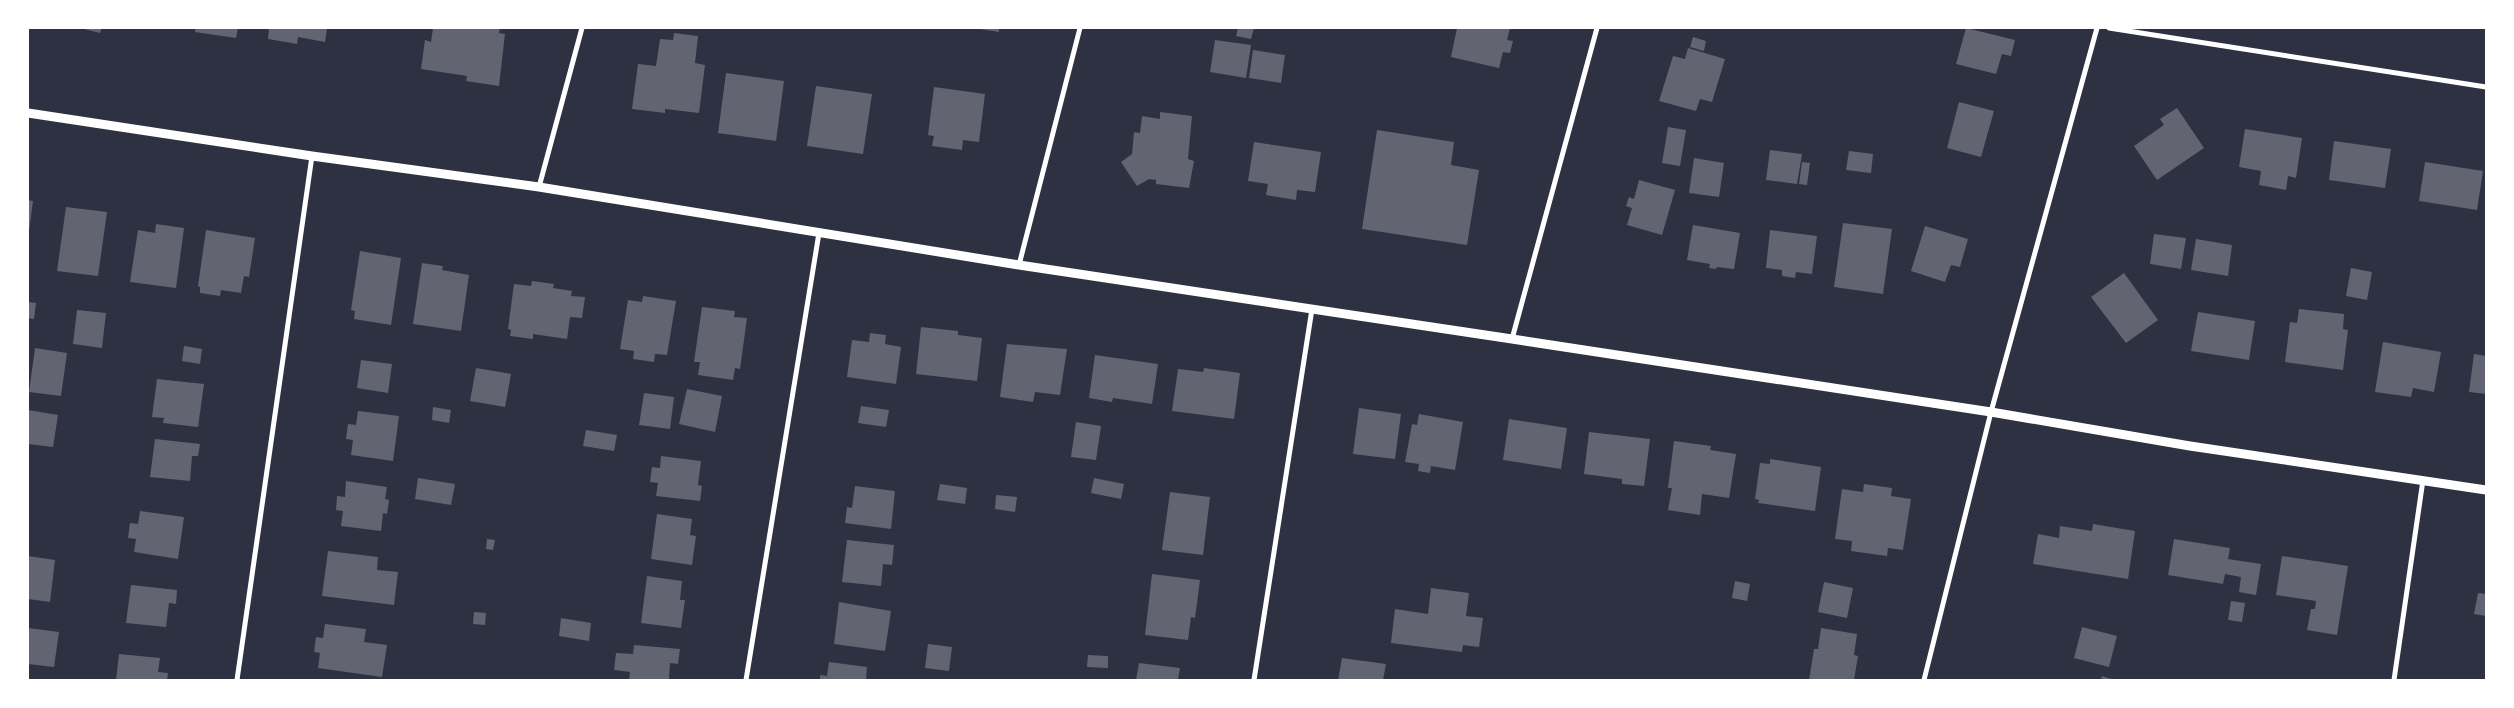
<svg xmlns="http://www.w3.org/2000/svg" width="2514" height="708" viewBox="0 0 2514 708" font-family="Raleway,sans-serif">
<style>
.building{fill:#626471}
.lines{fill:none;stroke-linecap:round;stroke-linejoin:round}
.minor{stroke:#fff;stroke-width:5}
.tertiary{stroke:#fff;stroke-width:9}
</style>
<rect width="100%" height="100%" fill="#2d3142"/>
<g class="building">
<path d="M80 28H102L100 33Z"/>
<path d="M196 28H238L236 38 195 32Z"/>
<path d="M269 28H327L325 42 298 37 297 44 268 39Z"/>
<path d="M433 28H500L499 33 505 34 499 86 466 81 467 76 421 69 425 40 431 42Z"/>
<path d="M974 28H999V32Z"/>
<path d="M1238 28H1254L1251 39 1236 36Z"/>
<path d="M1457 28H1510L1507 40 1513 41 1510 53 1503 52 1499 68 1451 57Z"/>
<path d="M1966 28 2015 40 2011 56 2002 54 1996 74 1956 64Z"/>
<path d="M674 33 698 36 695 63 705 65 699 113 665 109V113L632 109 638 64 656 66 660 39 673 40Z"/>
<path d="M1693 37 1706 41 1704 51 1690 47Z"/>
<path d="M1215 40 1251 45 1246 78 1210 72Z"/>
<path d="M1688 48 1725 59 1712 102 1700 99 1696 111 1659 101 1673 56 1685 59Z"/>
<path d="M1253 50 1285 55 1281 83 1249 78Z"/>
<path d="M726 73 784 81 776 141 718 133Z"/>
<path d="M816 86 872 94 863 154 807 146Z"/>
<path d="M934 87 985 94 979 142 963 140 962 150 932 146 934 136 928 135Z"/>
<path d="M1959 102 1994 111 1981 157 1947 148Z"/>
<path d="M2177 108 2204 148 2157 180 2134 146 2164 125 2160 119Z"/>
<path d="M1160 112 1192 116 1188 159 1194 161 1189 188 1156 184V180L1149 179 1137 186 1121 162 1132 154 1134 132 1140 133 1142 116 1160 119Z"/>
<path d="M1668 127 1686 130 1680 166 1662 163Z"/>
<path d="M2245 129 2302 138 2296 178 2288 176 2286 190 2259 185 2261 171 2239 167Z"/>
<path d="M1377 130 1454 142 1451 165 1479 170 1467 245 1362 229Z"/>
<path d="M2334 141 2391 149 2385 188 2329 180Z"/>
<path d="M1254 142 1321 152 1315 192 1297 190 1296 200 1266 195 1268 184 1248 181Z"/>
<path d="M1770 150 1802 154 1797 184 1766 180Z"/>
<path d="M1849 151 1873 154 1871 173 1846 170Z"/>
<path d="M1694 158 1724 163 1719 197 1689 193Z"/>
<path d="M1802 162 1810 163 1807 185 1799 184Z"/>
<path d="M2425 162 2483 171 2477 210 2419 201Z"/>
<path d="M1639 180 1675 190 1662 235 1627 225 1632 208 1626 206 1629 197 1634 199Z"/>
<path d="M28 200 33 201 29 231H28Z"/>
<path d="M66 207 107 212 98 276 57 271Z"/>
<path d="M1843 223 1892 229 1883 294 1834 287Z"/>
<path d="M156 224 184 228 176 288 130 282 138 230 155 233Z"/>
<path d="M1693 225 1740 233 1734 269 1717 267 1716 269 1709 268 1710 264 1687 260Z"/>
<path d="M1925 226 1968 239 1960 267 1951 265 1945 282 1911 271Z"/>
<path d="M206 230 255 238 249 277 244 276 241 293 221 290 220 296 200 293V287L198 286Z"/>
<path d="M1770 230 1817 236 1812 274 1796 272 1795 278 1782 276V270L1766 268Z"/>
<path d="M2154 234 2186 238 2181 269 2150 264Z"/>
<path d="M2196 239 2232 245 2228 276 2191 270Z"/>
<path d="M360 251 401 258 391 325 354 319 355 311 351 310Z"/>
<path d="M422 263 443 266 442 270 469 275 461 331 413 324Z"/>
<path d="M2351 268 2372 272 2367 300 2346 296Z"/>
<path d="M2124 273 2158 320 2126 343 2091 297Z"/>
<path d="M532 281 554 284 553 288 572 291 571 296 585 297 582 318 570 317 567 339 533 334V339L510 336 511 330 508 329 514 284 531 286Z"/>
<path d="M643 296 676 301 667 355 655 354 654 362 633 359 634 351 620 349 628 300 642 302Z"/>
<path d="M28 302 36 303 34 319 28 318Z"/>
<path d="M702 307 735 311 734 317 747 318 740 369 735 368 733 380 698 375 700 362H694Z"/>
<path d="M2299 309 2344 314 2343 329 2348 330 2343 370 2285 362 2290 322 2297 323Z"/>
<path d="M77 310 106 313 102 348 73 344Z"/>
<path d="M2198 312 2255 321 2249 360 2191 351Z"/>
<path d="M921 327 958 331V335L982 338 977 381 916 374Z"/>
<path d="M870 333 886 335 885 344 901 347 896 384 847 377 852 340 869 342Z"/>
<path d="M2383 342 2441 352 2434 392 2413 388 2411 397 2375 392Z"/>
<path d="M1007 344 1067 349 1060 395 1035 392 1033 402 1000 397Z"/>
<path d="M184 346 202 349 200 364 182 361Z"/>
<path d="M35 348 67 353 61 396 29 392Z"/>
<path d="M2474 354 2486 356V394L2469 392Z"/>
<path d="M1095 355 1158 364 1152 404 1113 398 1112 402 1089 398Z"/>
<path d="M361 360 392 364 388 393 357 388Z"/>
<path d="M476 368 511 374 505 407 470 401Z"/>
<path d="M1204 368 1240 373 1234 419 1172 411 1178 369 1203 372Z"/>
<path d="M157 379 204 384 198 427 163 423 164 418 152 417Z"/>
<path d="M687 389 722 396 715 432 679 424Z"/>
<path d="M644 393 674 397 670 429 639 425Z"/>
<path d="M861 406 889 410 886 427 858 423Z"/>
<path d="M433 407 451 410 449 423 432 420Z"/>
<path d="M1359 408 1401 414 1395 459 1353 454Z"/>
<path d="M28 410 58 415 53 447 28 444Z"/>
<path d="M358 411 399 416 393 461 351 455 353 440 346 439 348 424 356 425Z"/>
<path d="M1419 414 1463 422 1455 470 1431 466 1430 473 1418 471 1419 464 1405 462 1412 424 1417 425Z"/>
<path d="M1509 419 1567 428 1561 469 1503 460Z"/>
<path d="M1076 422 1101 426 1096 460 1071 457Z"/>
<path d="M586 430 617 435 614 451 583 446Z"/>
<path d="M1589 432 1650 439 1644 486 1622 484V479L1584 474Z"/>
<path d="M155 439 200 444 198 456H192L190 481 150 477Z"/>
<path d="M1674 441 1711 446 1710 450 1736 454 1729 498 1702 494 1700 515 1668 510 1672 488H1668Z"/>
<path d="M661 456 701 461 698 485 702 486 700 501 656 496 658 483 650 482 652 467 660 468Z"/>
<path d="M1770 459 1821 467 1815 511 1758 503 1759 500 1755 499 1760 463 1770 464Z"/>
<path d="M418 478 455 484 451 505 415 499Z"/>
<path d="M1094 478 1124 484 1121 499 1091 493Z"/>
<path d="M346 481 387 487 385 499 389 500 387 514 383 513 381 531 341 526 343 511 336 510 337 496 345 497Z"/>
<path d="M940 484 967 488 965 504 937 500Z"/>
<path d="M1864 484 1892 488 1891 496 1911 499 1903 550 1888 548 1887 556 1851 551 1852 541 1835 539 1842 489 1863 492Z"/>
<path d="M855 486 895 491 891 529 845 523 847 507 852 508Z"/>
<path d="M1170 492 1210 497 1203 555 1162 550Z"/>
<path d="M996 495 1017 497 1015 512 995 509Z"/>
<path d="M140 511 184 517 178 559 134 552 136 539 128 538 130 523 138 524Z"/>
<path d="M657 514 692 519 690 535 696 536 692 565 651 559Z"/>
<path d="M2093 524 2135 531 2128 579 2033 564 2038 534 2059 538 2060 526 2092 531Z"/>
<path d="M487 539 495 540 493 550 486 549Z"/>
<path d="M2174 539 2230 548 2228 559 2261 564 2256 595 2239 592 2241 577 2225 574 2223 584 2168 575Z"/>
<path d="M847 540 894 545 892 565 883 564 881 586 842 582Z"/>
<path d="M328 551 378 557 377 570 398 572 394 605 322 596Z"/>
<path d="M28 556 55 560 50 602 28 599Z"/>
<path d="M2282 556 2348 566 2337 635 2307 630 2311 609H2315L2316 601 2276 595Z"/>
<path d="M1152 574 1200 580 1195 618 1191 617 1188 640 1145 635Z"/>
<path d="M647 576 682 581 680 600H685L681 628 641 623Z"/>
<path d="M1735 581 1750 584 1747 601 1732 598Z"/>
<path d="M1824 582 1853 588 1847 618 1818 612Z"/>
<path d="M131 585 177 590 176 604 169 603 166 627 126 623Z"/>
<path d="M1431 588 1469 593 1466 616 1483 618 1479 647 1463 645 1462 652 1391 643 1395 609 1428 614Z"/>
<path d="M2478 593 2486 594V616L2474 614Z"/>
<path d="M2231 601 2245 603 2242 622 2228 620Z"/>
<path d="M839 602 891 611 885 651 834 644Z"/>
<path d="M474 612 486 613 485 625 473 624Z"/>
<path d="M561 618 591 623 589 641 559 636Z"/>
<path d="M325 624 366 629 364 642 387 645 382 677 318 668 320 653 314 652 316 637 323 638Z"/>
<path d="M2082 627 2117 636 2109 667 2074 658Z"/>
<path d="M28 628 59 632 54 667 28 664Z"/>
<path d="M1821 628 1857 634 1854 655 1858 656 1854 680H1809L1814 649H1818Z"/>
<path d="M928 644 952 647 949 671 925 668Z"/>
<path d="M634 645 680 649 678 664 670 663 669 680H629L630 672 614 670 616 653 633 654Z"/>
<path d="M119 654 160 658 158 672 168 673 167 680H116Z"/>
<path d="M1088 655 1108 656V668L1087 667Z"/>
<path d="M1342 658 1386 664 1383 680H1338Z"/>
<path d="M829 662 867 667 866 680H820V675L827 676Z"/>
<path d="M1139 663 1180 668 1178 680H1136Z"/>
<path d="M2102 676 2115 680H2101Z"/>
</g>
<g class="lines">
<g class="minor">
<path d="M2109 28 2486 87"/>
<path d="M539 187 582 28"/>
<path d="M1019 265 1080 28"/>
<path d="M1512 339 1597 28"/>
<path d="M237 680 312 156"/>
<path d="M746 680 819 233"/>
<path d="M1254 680 1312 309"/>
<path d="M1924 680 1991 412 2097 28"/>
<path d="M2394 680 2423 480"/>
</g>
<path class="tertiary" d="M28 113 312 156 539 187 1019 265 1512 339 1991 412 2190 446 2486 490"/>
</g>
<rect width="2514" height="708" fill="none" stroke="#ffffff" stroke-width="58"/>
</svg>
